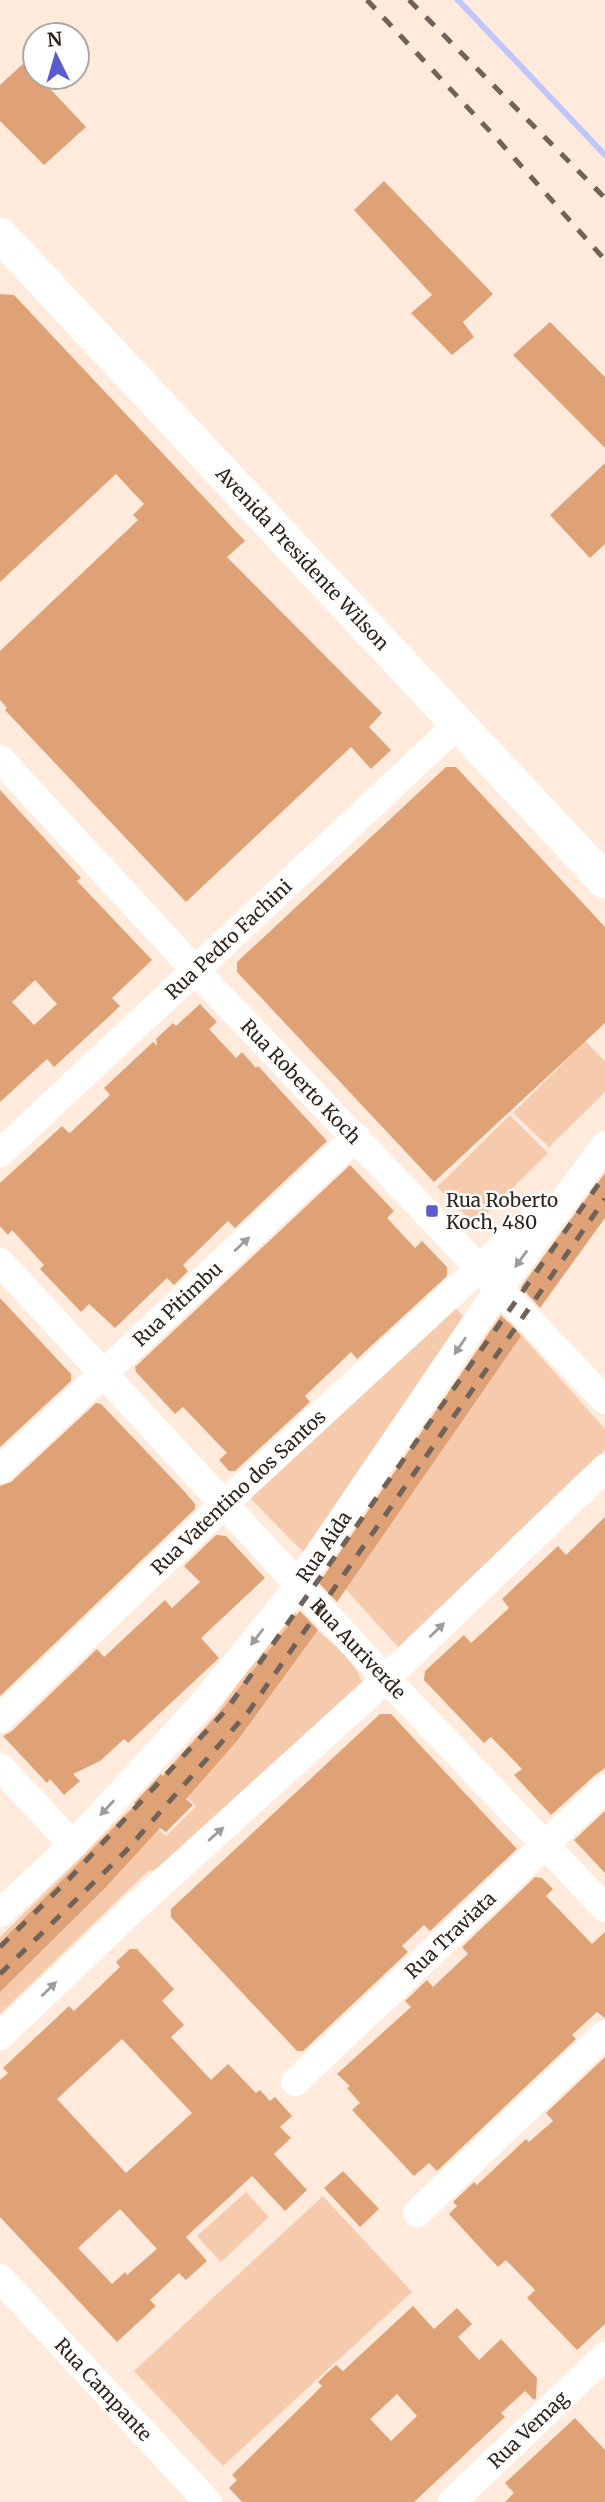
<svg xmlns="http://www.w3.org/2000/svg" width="605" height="2502" viewBox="0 0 605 2502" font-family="Merriweather,serif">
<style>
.green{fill:#f6cbad}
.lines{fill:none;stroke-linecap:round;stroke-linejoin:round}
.stream{stroke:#bfc6fb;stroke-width:6}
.building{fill:#dfa277;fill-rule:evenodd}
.minor{stroke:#fff;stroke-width:28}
.major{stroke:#fff;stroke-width:35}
.rail{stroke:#716258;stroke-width:5;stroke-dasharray:12 12;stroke-linecap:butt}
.oneway{fill:#a29c98}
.poi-dot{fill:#5a5ad1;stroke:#fff;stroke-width:2.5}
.labels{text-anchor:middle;stroke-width:5;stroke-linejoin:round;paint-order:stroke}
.street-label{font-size:19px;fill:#30241b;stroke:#fff}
.poi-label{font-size:19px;fill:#30241b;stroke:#fff;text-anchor:start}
</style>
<rect width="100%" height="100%" fill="#ffeadc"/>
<g class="green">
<path d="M585 1041 605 1061V1092L549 1147 513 1113Z"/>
<path d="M510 1115 548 1153 475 1225 437 1187Z"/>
<path d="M456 1308 467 1321 306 1555 249 1497Z"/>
<path d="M509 1321 605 1429V1450L399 1648 330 1572Z"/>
<path d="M292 1609C311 1626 361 1661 363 1687L165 1868 148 1871 0 2014V1937L133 1806 166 1836 196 1806 163 1774 216 1714Z"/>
<path d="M246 2192 269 2217 221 2262 197 2236Z"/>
<path d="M323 2196 412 2292 223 2466 134 2371Z"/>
</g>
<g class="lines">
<path class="stream" d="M458 0 605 155"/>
</g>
<g class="building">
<path d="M25 62 35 73V77H39L86 127 44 165 0 121V85Z"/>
<path d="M384 181 493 294 463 322 474 337 452 355 411 313 432 295 354 210Z"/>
<path d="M0 294 14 295 245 541 227 557 382 713 369 727 391 750 371 769 351 747 186 902 5 710 7 708 0 700V651L138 520 133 515 144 504 116 474 0 582Z"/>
<path d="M550 322 605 377V448L513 355Z"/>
<path d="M605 463V544L590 558 550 515Z"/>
<path d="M446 767H456L605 927V1023L434 1182 237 972V962Z"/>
<path d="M0 790 81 878 77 881 152 960 112 998 120 1006 103 1022 54 1067 47 1059 0 1102ZM35 980 57 1004 34 1025 12 1002Z"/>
<path d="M200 1004 217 1022 209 1029 236 1058 242 1052 256 1068 258 1066 327 1141 235 1228 228 1221 183 1265 188 1271 174 1285 167 1278 115 1328 89 1304 81 1312 40 1269 44 1265 12 1230 8 1235 0 1226V1183L62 1126 69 1133 71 1132 110 1095 104 1088 153 1042 157 1046 156 1039 173 1023 176 1026Z"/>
<path d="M350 1165 394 1211 387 1218 415 1248 422 1241 447 1267V1276L357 1359 351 1352 305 1396 310 1402 235 1471H229L219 1460 227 1453 183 1407 175 1414 136 1372 135 1367Z"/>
<path d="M605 1173V1218L540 1308 521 1287Z"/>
<path d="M0 1298 71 1374V1381L0 1447Z"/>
<path d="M501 1315 521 1336 337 1602 319 1583Z"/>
<path d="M96 1403 101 1404 184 1491 195 1504V1509L0 1696V1486L11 1482Z"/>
<path d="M605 1517V1768L594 1776 551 1815 514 1775 522 1769 491 1737 484 1743 424 1680 425 1671 464 1635 471 1643 509 1608 502 1599 558 1546 566 1555Z"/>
<path d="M216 1535 226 1536 265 1578 201 1638 219 1658 128 1743 124 1739 100 1761 73 1774 80 1781 64 1795 50 1779 47 1783 3 1736 12 1731 97 1649 104 1657 165 1600 172 1608 200 1582 184 1566Z"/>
<path d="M300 1611 318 1630 237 1741 186 1799 193 1805 166 1832 160 1828 105 1888 0 1992V1943L136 1805 134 1803 161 1774 163 1776 220 1712Z"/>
<path d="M380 1714H391L517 1849 430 1931 424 1925 402 1946 408 1952 303 2051H297L171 1917V1909Z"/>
<path d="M605 1811V1873L574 1840Z"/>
<path d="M535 1877 542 1878 553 1889 546 1896 592 1944 605 1932V2018L597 2012 572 2035 576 2039 437 2171 429 2163 414 2176 352 2110 360 2103 347 2088 350 2086 337 2074 411 2007 405 2001 427 1980 433 1987 468 1954 462 1947Z"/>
<path d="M130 1949H137L174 1989 162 2001 184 2025 171 2037 211 2080 228 2064 256 2093 260 2090 270 2101 275 2097 292 2116 280 2127 291 2138 274 2154 307 2190 285 2211 252 2176 186 2237 207 2261 186 2280 179 2273 150 2300 156 2306 117 2342 0 2217V2080L8 2073 3 2068 69 2006 74 2011 120 1967 116 1962ZM122 2039 192 2113 126 2173 57 2099ZM120 2209 157 2249 127 2275 125 2272 112 2284 78 2248Z"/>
<path d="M605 2057V2324L577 2350 527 2298 535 2290 506 2260 498 2267 449 2214 457 2206 453 2202 474 2182 477 2185 526 2139 529 2142 553 2121 546 2113Z"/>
<path d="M343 2171 379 2209 360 2227 324 2188Z"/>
<path d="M413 2306 434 2329 457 2308 472 2324 458 2337 479 2360 501 2339 537 2378 536 2398 534 2400 525 2391 501 2413 505 2417 414 2502H242L229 2488 237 2480 232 2475 322 2386 318 2382 327 2373 336 2365 343 2371ZM397 2394 417 2416 391 2441 370 2419Z"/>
<path d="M575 2418 605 2450V2502H505L514 2493 505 2483Z"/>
</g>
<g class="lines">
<g class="minor">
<path id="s1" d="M0 759 194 969 605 1400"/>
<path id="s2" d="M0 1153 457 725"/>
<path id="s3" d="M0 1262 359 1650 605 1908"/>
<path id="s4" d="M0 1470 356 1137"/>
<path id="s5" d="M0 1719 224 1504 539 1213"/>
<path d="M0 1767 73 1845"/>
<path id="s6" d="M0 1913 73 1845 208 1698 288 1599 498 1290 605 1145"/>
<path d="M0 2036 132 1910 374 1690 605 1468"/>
<path id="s7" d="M295 2082 605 1788"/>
<path d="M417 2213 605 2034"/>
<path id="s8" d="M0 2278 208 2502"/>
<path id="s9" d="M452 2502 605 2356"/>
</g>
<path class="major" id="s10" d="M0 235 605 881"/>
<g class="rail">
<path d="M367 0 499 141 605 260"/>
<path d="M409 0 605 198"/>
<path d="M0 1947 70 1878 227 1709 605 1175"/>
<path d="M0 1974 125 1852 249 1711 605 1199"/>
</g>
</g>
<defs><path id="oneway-solid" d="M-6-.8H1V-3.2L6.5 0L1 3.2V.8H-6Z" transform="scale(1.75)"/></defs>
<g class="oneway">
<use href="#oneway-solid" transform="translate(242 1244) rotate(-43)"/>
<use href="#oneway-solid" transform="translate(521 1259) rotate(126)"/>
<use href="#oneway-solid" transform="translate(460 1346) rotate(124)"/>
<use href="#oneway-solid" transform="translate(437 1630) rotate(-44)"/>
<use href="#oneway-solid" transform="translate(257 1637) rotate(128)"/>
<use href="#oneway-solid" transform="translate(107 1808) rotate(133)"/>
<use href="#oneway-solid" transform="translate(216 1834) rotate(-42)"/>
<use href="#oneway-solid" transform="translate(49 1989) rotate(-44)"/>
</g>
<rect class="poi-dot" x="425" y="1204" width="14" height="14" rx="3.5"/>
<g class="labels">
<g class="street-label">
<text dy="7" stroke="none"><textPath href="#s10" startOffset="443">Avenida Presidente Wilson</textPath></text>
<text dy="7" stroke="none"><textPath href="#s2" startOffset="313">Rua Pedro Fachini</textPath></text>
<text dy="7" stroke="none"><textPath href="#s1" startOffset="441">Rua Roberto Koch</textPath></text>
<text dy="7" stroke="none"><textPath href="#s4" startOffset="243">Rua Pitimbu</textPath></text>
<text dy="7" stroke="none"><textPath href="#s5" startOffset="329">Rua Vatentino dos Santos</textPath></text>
<text dy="7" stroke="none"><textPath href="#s6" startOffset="490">Rua Aida</textPath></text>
<text dy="7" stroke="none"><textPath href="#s3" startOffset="527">Rua Auriverde</textPath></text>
<text dy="7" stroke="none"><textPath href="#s7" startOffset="214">Rua Traviata</textPath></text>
<text dy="7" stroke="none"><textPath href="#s8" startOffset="152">Rua Campante</textPath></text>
<text dy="7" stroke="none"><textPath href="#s9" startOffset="105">Rua Vemag</textPath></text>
</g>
<g class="poi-label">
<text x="446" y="1207">Rua Roberto<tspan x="446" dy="22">Koch, 480</tspan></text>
</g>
</g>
<g transform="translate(56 56) rotate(355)"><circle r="33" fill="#ffffff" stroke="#aca7a4" stroke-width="2"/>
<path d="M0-5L12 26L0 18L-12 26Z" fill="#5a5ad1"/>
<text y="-10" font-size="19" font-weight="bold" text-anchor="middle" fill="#30241b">N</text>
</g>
</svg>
